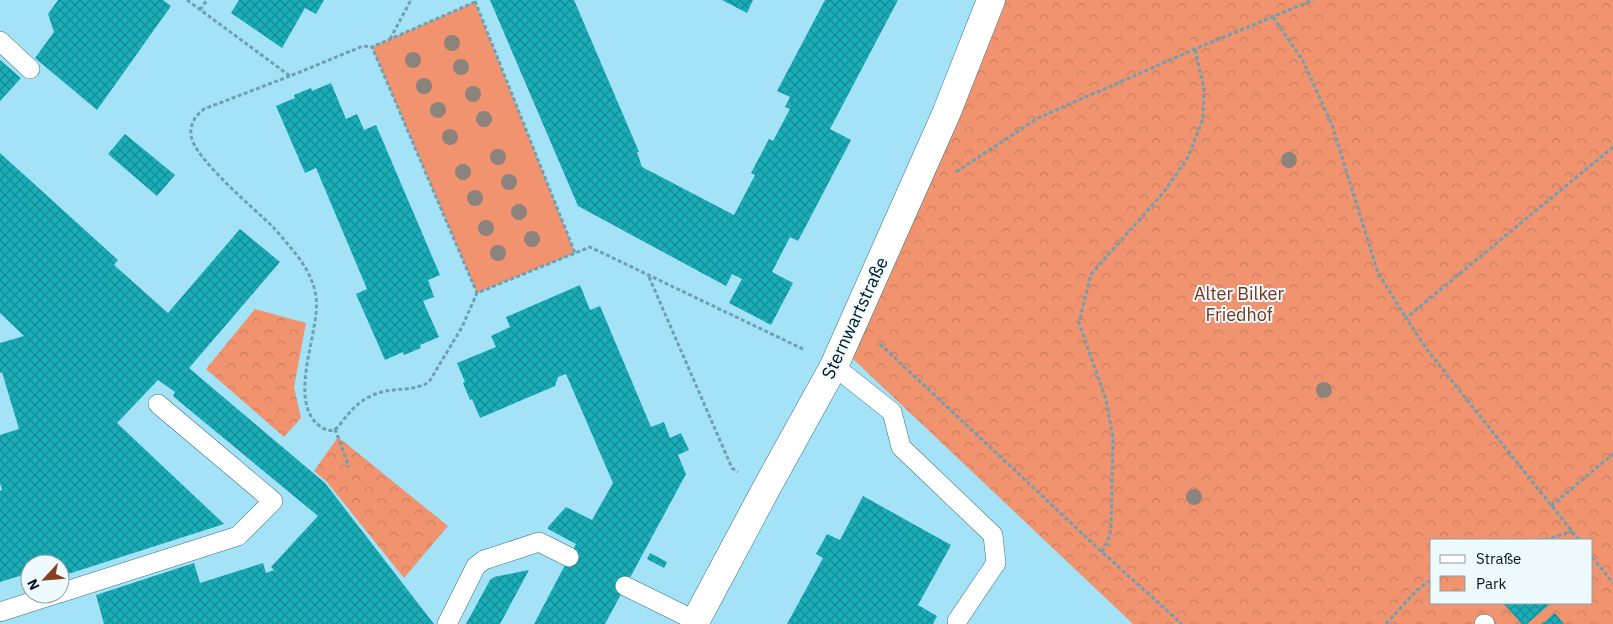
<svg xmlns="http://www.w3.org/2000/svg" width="1613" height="624" viewBox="0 0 1613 624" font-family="'IBM Plex Sans',sans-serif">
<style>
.grass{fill:#f0936e}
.park{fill:url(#park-crowns);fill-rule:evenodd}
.building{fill:url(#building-cross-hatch)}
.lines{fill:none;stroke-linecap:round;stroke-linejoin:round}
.service-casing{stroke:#357185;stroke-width:20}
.minor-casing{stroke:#357185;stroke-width:29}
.path{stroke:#6fa0b1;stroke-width:3;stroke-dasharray:4 2.5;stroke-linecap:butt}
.service{stroke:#fff;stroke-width:19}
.minor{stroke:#fff;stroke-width:28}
.tree{fill:#8c837d}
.labels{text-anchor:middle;stroke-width:4;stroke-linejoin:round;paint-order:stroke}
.park-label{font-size:18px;fill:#783518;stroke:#eefafe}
.street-label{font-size:18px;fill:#00151d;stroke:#eefafe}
</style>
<defs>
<pattern id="park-crowns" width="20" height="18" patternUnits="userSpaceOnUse" patternTransform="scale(1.25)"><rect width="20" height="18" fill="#f0936e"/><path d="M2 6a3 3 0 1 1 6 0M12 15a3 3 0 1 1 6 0" fill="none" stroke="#cc7e5f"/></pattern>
<pattern id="building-cross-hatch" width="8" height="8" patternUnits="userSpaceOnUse" patternTransform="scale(1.25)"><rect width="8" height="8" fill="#1aaeb8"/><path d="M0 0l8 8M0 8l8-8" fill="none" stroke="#158c95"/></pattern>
</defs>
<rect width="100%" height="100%" fill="#a4e2f8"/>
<path class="grass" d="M475 2 575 253 477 293 372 47Z"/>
<g class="park">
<path d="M1001 0H1613V624H1133L851 357ZM1432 540H1592V603H1432Z"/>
<path d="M255 309 306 323 294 387 301 418 284 437 206 369Z"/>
<path d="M338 437 448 526 404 578 327 482 314 471Z"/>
</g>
<g class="building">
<path d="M58 0H163L171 6 97 110 35 58 54 32 48 14Z"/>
<path d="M239 0H324L316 14 305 8 282 48 231 13Z"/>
<path d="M490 0H574L639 152H637L642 167 734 215 755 175 751 173 769 139 773 141 790 109 785 107 790 97 777 91 825 0H898L830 129 851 140 798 241 790 237 772 272 793 283 771 325 729 303 742 279 732 274 726 286 578 206Z"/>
<path d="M722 0H753L747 13Z"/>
<path d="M0 60 21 78 0 101Z"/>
<path d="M331 83 346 119 357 114 364 130 376 125 440 275 428 280 434 297 423 301 439 337 420 345 421 348 404 355 403 352 385 360 356 294 367 289 316 168 305 173 276 106 295 98 294 95 311 88 312 91Z"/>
<path d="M125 134 175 175 157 196 108 154Z"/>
<path d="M0 153 118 260 114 265 168 313 240 229 280 262 189 368 325 483 434 624H104L96 595 194 563 200 583 263 563 266 573 274 570 271 567 318 516 180 402 173 396 175 392 158 380 117 423 224 524 65 575 63 570 60 571V564H30V580L28 581 26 574 0 582V491L2 490 0 483V435L19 429 2 372 0 373V343L24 336 0 313Z"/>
<path d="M580 285 590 310 600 306 651 427 664 422 670 438 681 433 689 450 678 455 686 474 605 624H534L576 544 548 529V527L566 507 592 520 613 483 566 374 558 377 555 386 480 418 472 399 470 400 463 383 465 382 457 363 496 347 491 336 510 327 506 317Z"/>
<path d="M863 496 951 545 918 605 937 616 933 624H787L823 558 816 554 827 534 840 540Z"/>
<path d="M650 553 667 562 664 568 647 559Z"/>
<path d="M529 570 500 624H466L490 580 494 577Z"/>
<path d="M1503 603H1547L1549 605 1527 624H1522Z"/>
<path d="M1555 613 1564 624H1542Z"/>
</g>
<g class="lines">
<g class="service-casing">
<g id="service">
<path d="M0 41 30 69"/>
<path d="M834 366 892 412 901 447 993 535 996 563 957 621"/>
<path d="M625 586 696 621"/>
<path d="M60 593 238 536 273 501 158 404"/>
<path d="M0 612 56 594"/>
<path d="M447 624 476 566 484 560 539 542 569 557"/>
<path d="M1484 624H1485"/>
</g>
</g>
<g class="minor-casing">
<path id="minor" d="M694 624 766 489 834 366 946 114 991 0"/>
</g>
<g class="path">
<path d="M187 0 290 76 363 46 372 47"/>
<path d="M475 1 575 253"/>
<path d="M475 2 372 47 477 293"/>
<path d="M200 10 207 0"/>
<path d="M1273 17 1303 61 1332 125 1378 273 1406 318"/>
<path d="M390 39 411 0"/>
<path d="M290 76 204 109C195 116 190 124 191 135 193 158 255 209 273 227 280 235 288 244 295 253 305 265 314 281 316 297 321 331 285 402 321 427 326 430 331 432 335 429 339 427 342 421 345 418 353 408 360 401 371 396 390 386 411 393 429 382L462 327 477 293 590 247 805 350"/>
<path d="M956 172 1038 118 1195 49 1313 0"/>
<path d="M649 277 732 468 738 472"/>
<path d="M880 344 1102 552 1182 624"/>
<path d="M335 429 349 467"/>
<path d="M1551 506 1613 454"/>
<path d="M1545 540 1572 531"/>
<path d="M1579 540 1428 351 1406 318 1613 147"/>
<path d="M1102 552 1107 543 1111 530 1113 438 1106 400 1079 323 1091 274 1164 192 1188 157 1203 119 1204 89 1195 49"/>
<path d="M1592 557 1613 583"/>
<path d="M1386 624 1417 590 1432 579"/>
</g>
<use href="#service" class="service"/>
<use href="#minor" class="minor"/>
</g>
<g class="tree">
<circle cx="452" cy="43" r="8"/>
<circle cx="413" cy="60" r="8"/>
<circle cx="461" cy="67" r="8"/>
<circle cx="424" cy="86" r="8"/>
<circle cx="473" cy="94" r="8"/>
<circle cx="438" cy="110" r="8"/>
<circle cx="484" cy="119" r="8"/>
<circle cx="450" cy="137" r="8"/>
<circle cx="498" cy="157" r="8"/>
<circle cx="1289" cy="160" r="8"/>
<circle cx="463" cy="172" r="8"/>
<circle cx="509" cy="182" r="8"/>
<circle cx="475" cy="198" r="8"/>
<circle cx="519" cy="212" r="8"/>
<circle cx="486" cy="228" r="8"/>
<circle cx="532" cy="239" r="8"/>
<circle cx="498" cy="253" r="8"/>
<circle cx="1324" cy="390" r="8"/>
<circle cx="1194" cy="497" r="8"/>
</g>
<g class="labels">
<g class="park-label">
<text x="1239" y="300">Alter Bilker<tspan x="1239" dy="21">Friedhof</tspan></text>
</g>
<g class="street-label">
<text transform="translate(855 318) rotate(-65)" y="6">Sternwartstraße</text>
</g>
</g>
<rect x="1430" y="539" width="162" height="65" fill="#eefafe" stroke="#8f9ea4"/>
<rect x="1440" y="555" width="25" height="8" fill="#ffffff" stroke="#8f9ea4"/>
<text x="1476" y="564" font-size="15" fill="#00151d">Straße</text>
<rect x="1440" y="576" width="25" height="15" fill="url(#park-crowns)" stroke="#8f9ea4"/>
<text x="1476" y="589" font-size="15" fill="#00151d">Park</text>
<g transform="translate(45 579) rotate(244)"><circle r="24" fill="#eefafe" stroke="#8f9ea4"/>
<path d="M0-4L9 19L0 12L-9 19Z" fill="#884021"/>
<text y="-8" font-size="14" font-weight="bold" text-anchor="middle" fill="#00151d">N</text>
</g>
</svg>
